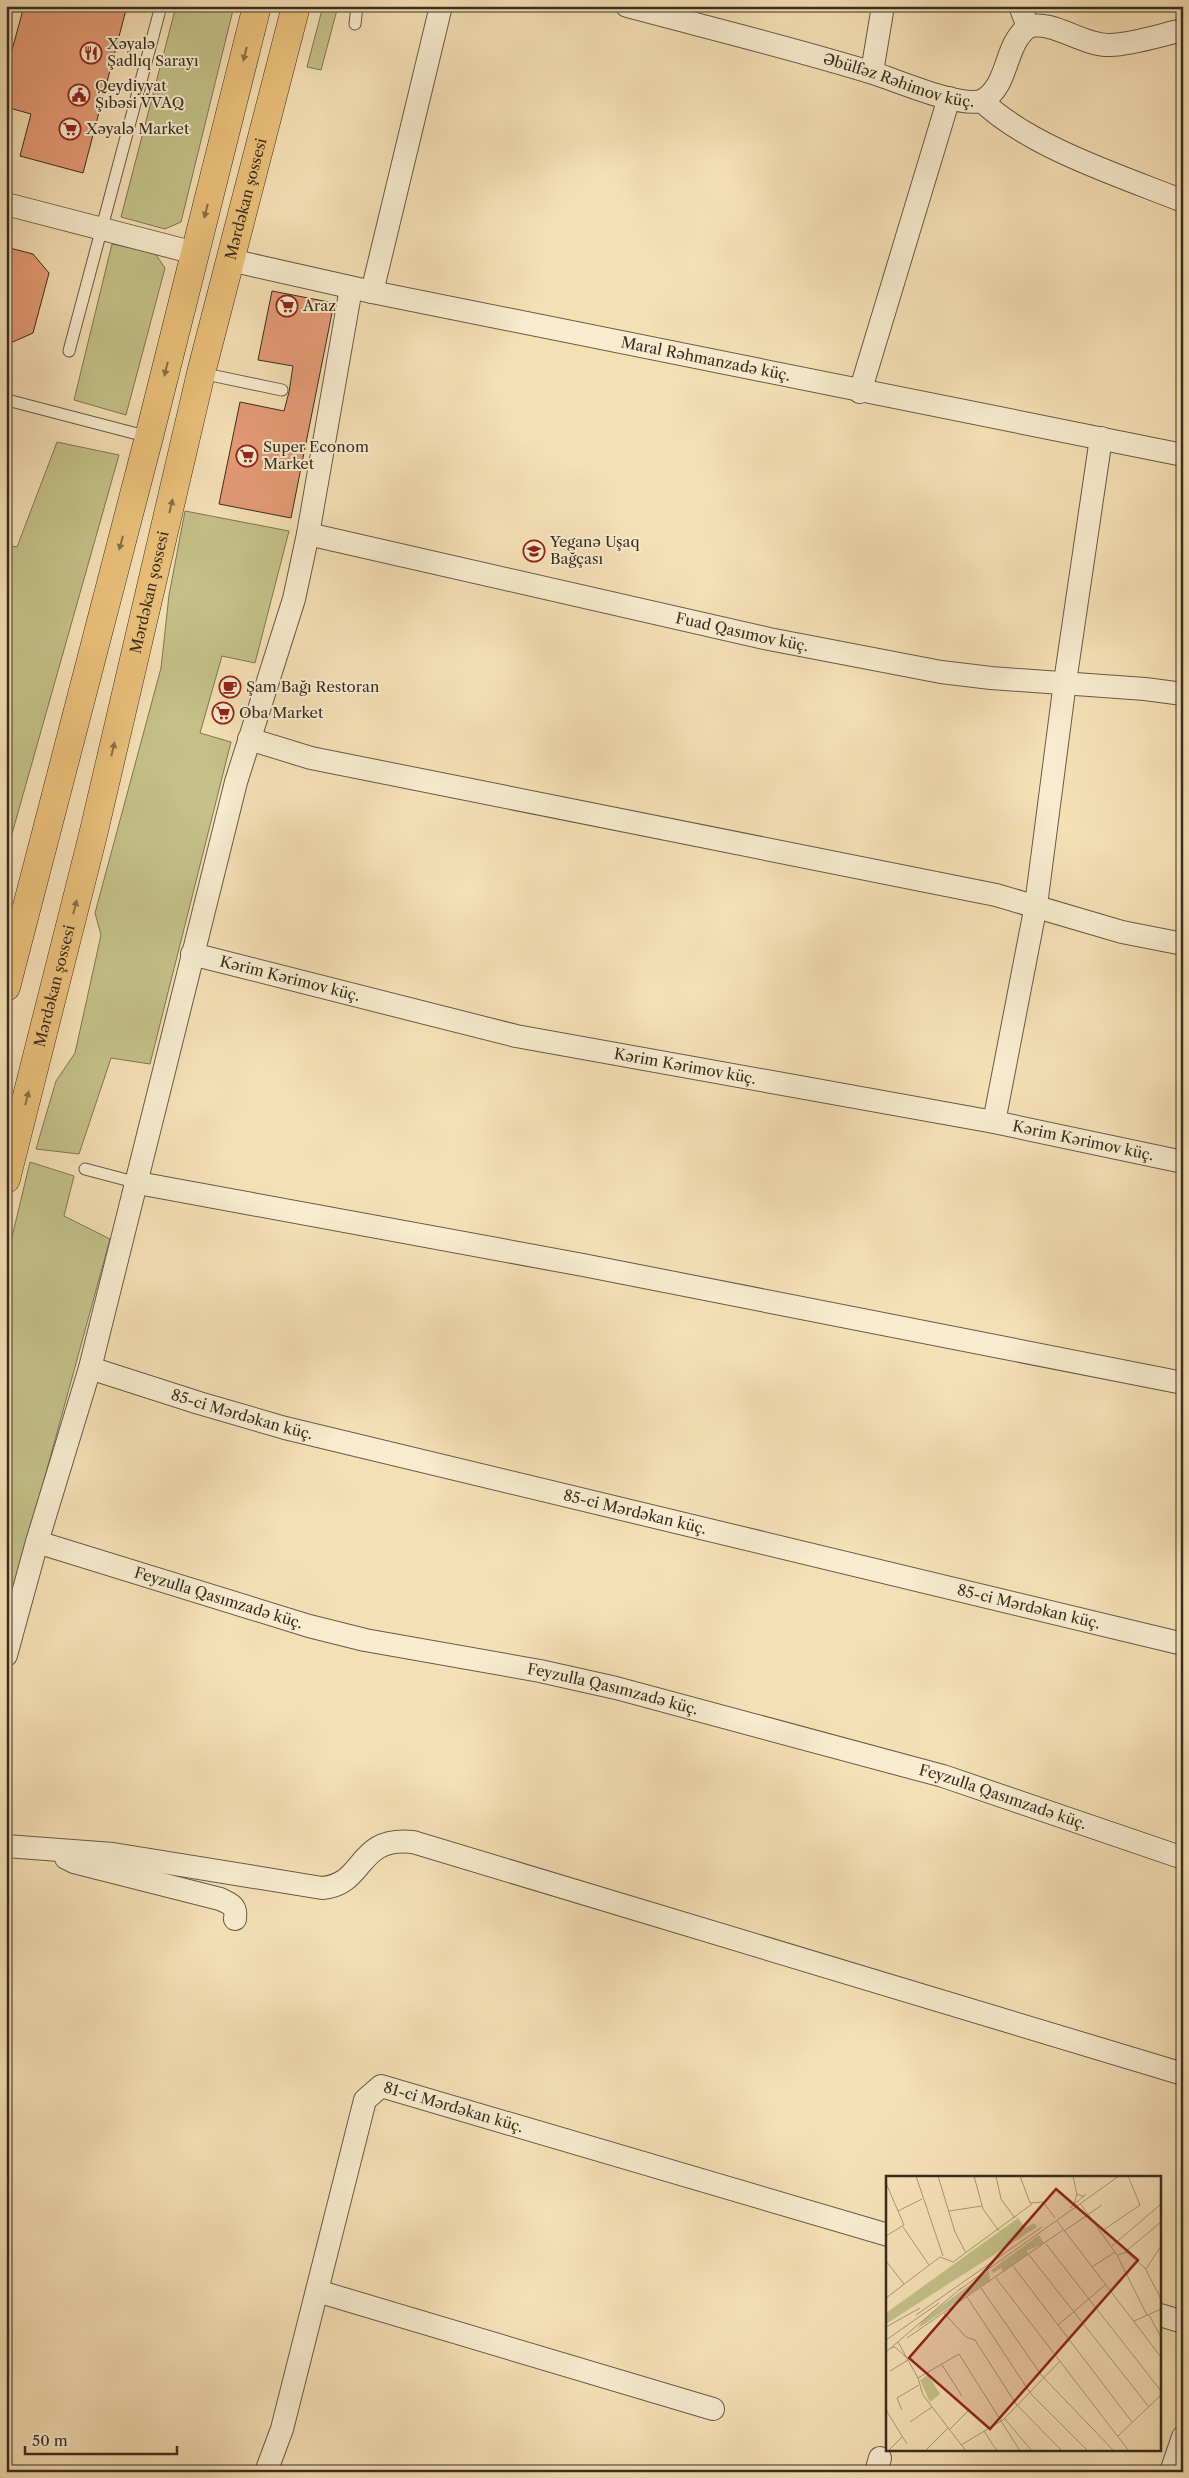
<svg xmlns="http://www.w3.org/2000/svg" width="1189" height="2478" viewBox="0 0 1189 2478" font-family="'Libre Caslon Text',serif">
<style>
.green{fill:#c4c088;stroke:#7e7654}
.building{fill:#e49b76;stroke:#382d1f}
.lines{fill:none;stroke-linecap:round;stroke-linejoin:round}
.lane-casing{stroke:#675a44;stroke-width:13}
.street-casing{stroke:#675a44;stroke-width:24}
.primary-casing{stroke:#382d1f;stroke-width:29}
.lane{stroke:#f8ebcf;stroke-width:11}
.street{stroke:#f8ebcf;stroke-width:22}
.primary{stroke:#eac07a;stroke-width:28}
.oneway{fill:#886f48}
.labels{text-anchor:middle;stroke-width:4;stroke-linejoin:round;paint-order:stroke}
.poi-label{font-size:15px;fill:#382d1f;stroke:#f8ebcf;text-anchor:start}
.street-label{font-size:15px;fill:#382d1f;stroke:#f8ebcf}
.inset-road{fill:none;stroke:#a99879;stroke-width:1}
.view{fill:#8f2418;fill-opacity:0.15;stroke:#8f2418;stroke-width:2.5}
.inset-edge{fill:none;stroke:#382d1f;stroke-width:2.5}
</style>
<rect width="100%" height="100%" fill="#f5e0b5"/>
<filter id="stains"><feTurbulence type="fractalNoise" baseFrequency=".004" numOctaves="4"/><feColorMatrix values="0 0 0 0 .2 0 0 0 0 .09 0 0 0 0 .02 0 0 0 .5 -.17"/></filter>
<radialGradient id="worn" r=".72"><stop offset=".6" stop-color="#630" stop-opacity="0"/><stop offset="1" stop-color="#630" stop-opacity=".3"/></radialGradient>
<g class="green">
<path d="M176 6H234L181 222 165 229 121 217Z"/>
<path d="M323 6H338L321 70 307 67Z"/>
<path d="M112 244 154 252 165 268 126 415 74 400Z"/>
<path d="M57 442 119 455 6 855V545L17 547Z"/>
<path d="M185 511 289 531 255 663 222 656 200 733 231 742 150 1064 111 1058 79 1154 36 1149 56 1081 75 1053 101 935 95 913 161 668 169 595Z"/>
<path d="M30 1162 74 1176 64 1216 110 1239 6 1619V1262Z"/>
</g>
<g class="building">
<path d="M24 6H127L83 173 20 156 31 114 6 107V72Z"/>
<path d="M6 247 33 254 49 273 33 333 6 345Z"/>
<path d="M272 291 334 303 291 518 219 504 240 402 284 411 289 392 293 366 258 360Z"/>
</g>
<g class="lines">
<g class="lane-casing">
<g id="lane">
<path d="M355 24 357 6"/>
<path d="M69 351 161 6"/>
<path d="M201 373 282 390"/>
<path d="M11 401 149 437"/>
<path d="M85 1169 138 1183"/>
</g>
</g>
<g class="street-casing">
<g id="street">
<path id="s1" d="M627 6C709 28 792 48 873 73 899 81 956 107 982 101 1030 147 1120 176 1183 201"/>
<path d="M1020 6 1028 27"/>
<path d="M872 72 883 6"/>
<path d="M982 101C1010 85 1003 46 1028 27 1052 19 1083 46 1110 45 1134 44 1160 35 1183 30"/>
<path d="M6 204 195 253"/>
<path id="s2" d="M230 260 372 292 1183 455"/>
<path d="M372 292 441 6"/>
<path d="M860 392 949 98"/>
<path id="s3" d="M308 534 769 639 941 672 991 678 1145 689 1183 694"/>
<path d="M249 739 311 758 996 895 1122 932 1183 944"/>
<path id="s4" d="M192 954 516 1036 994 1122 1183 1162"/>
<path d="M994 1122 1036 905 1065 682 1101 438"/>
<path d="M138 1183 583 1265 1183 1383"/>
<path id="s5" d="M90 1368 199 1403 285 1428 1183 1644"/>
<path id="s6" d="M37 1542 309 1626 365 1640 540 1671 616 1688 943 1776 1183 1858"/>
<path d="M6 1655 37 1542 90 1368 236 782 294 599 308 534 351 288"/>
<path d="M6 1846 113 1854 322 1888C367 1884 355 1836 413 1842L1183 2074"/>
<path d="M66 1858 74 1862 220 1899C231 1904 237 1906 235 1919"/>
<path d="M317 2291 713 2409"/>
<path d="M1160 2315 1183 2322"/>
<path id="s7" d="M266 2472 282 2429 365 2100 381 2086 888 2235"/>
<path d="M876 2472 880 2458"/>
<path d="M1171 2472 1183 2437"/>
</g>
</g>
<g class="primary-casing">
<g id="primary">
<path d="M6 987 149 437 257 6"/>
<path id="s8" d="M6 1179 93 835 201 373 296 6"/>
</g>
</g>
<use href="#lane" class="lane"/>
<use href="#street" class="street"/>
<use href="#primary" class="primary"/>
</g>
<defs><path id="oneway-solid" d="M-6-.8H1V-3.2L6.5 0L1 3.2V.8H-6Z" transform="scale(1.25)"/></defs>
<g class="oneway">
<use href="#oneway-solid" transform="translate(245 54) rotate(104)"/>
<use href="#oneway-solid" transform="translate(206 211) rotate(104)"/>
<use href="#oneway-solid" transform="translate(166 369) rotate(104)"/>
<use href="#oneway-solid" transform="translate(171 506) rotate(-77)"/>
<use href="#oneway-solid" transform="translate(121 543) rotate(105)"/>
<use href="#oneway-solid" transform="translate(113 749) rotate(-77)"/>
<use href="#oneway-solid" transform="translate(75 907) rotate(-76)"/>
<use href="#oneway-solid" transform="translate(27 1098) rotate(-76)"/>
</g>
<defs>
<g id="restaurant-ring" transform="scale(1.125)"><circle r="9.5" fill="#f8ebcf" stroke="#8f2418" stroke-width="1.5"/><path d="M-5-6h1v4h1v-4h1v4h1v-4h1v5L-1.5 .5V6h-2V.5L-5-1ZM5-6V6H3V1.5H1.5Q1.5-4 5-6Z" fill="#8f2418"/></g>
<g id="civic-ring" transform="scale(1.125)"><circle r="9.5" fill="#f8ebcf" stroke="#8f2418" stroke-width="1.5"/><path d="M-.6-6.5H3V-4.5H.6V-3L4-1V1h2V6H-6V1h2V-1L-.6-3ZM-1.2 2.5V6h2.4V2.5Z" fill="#8f2418"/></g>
<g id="supermarket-ring" transform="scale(1.125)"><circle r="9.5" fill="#f8ebcf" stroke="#8f2418" stroke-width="1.5"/><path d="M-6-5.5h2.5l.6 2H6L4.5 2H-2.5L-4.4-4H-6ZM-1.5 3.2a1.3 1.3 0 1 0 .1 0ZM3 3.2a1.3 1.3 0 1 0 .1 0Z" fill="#8f2418"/></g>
<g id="school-ring" transform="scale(1.125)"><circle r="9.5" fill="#f8ebcf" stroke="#8f2418" stroke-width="1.5"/><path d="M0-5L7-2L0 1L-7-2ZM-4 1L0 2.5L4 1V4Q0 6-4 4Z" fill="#8f2418"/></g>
<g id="cafe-ring" transform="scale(1.125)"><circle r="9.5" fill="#f8ebcf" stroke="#8f2418" stroke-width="1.5"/><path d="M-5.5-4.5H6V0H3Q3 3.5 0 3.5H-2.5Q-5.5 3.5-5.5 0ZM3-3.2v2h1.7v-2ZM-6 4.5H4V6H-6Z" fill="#8f2418"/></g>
</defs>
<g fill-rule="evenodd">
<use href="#restaurant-ring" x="91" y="53"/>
<use href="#civic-ring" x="79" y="95"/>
<use href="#supermarket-ring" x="70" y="129"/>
<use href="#supermarket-ring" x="287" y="306"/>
<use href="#supermarket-ring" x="247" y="456"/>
<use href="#school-ring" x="534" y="551"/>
<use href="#cafe-ring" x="230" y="687"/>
<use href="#supermarket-ring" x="223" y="713"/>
</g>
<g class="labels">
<g class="poi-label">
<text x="107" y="49">Xəyalə<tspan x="107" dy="17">Şadlıq Sarayı</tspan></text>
<text x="95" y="91">Qeydiyyat<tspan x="95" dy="17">Şıbəsi VVAQ</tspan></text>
<text x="86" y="134">Xəyalə Market</text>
<text x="303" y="311">Araz</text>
<text x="263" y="452">Super Econom<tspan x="263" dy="17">Market</tspan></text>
<text x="550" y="547">Yeganə Uşaq<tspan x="550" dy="17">Bağçası</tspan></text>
<text x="246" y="692">Şam Bağı Restoran</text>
<text x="239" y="718">Oba Market</text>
</g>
<g class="street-label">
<text dy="5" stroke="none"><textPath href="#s1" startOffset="282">Əbülfəz Rəhimov küç.</textPath></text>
<text dy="5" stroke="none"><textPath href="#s8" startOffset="1009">Mərdəkan şossesi</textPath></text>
<text dy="5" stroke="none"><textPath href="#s2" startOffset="486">Maral Rəhmanzadə küç.</textPath></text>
<text dy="5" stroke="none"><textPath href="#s8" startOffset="604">Mərdəkan şossesi</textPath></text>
<text dy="5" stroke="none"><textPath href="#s3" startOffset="445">Fuad Qasımov küç.</textPath></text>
<text dy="5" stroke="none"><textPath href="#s4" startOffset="101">Kərim Kərimov küç.</textPath></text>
<text dy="5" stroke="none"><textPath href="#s8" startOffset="199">Mərdəkan şossesi</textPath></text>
<text dy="5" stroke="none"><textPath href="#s4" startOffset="506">Kərim Kərimov küç.</textPath></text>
<text dy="5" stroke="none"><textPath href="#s4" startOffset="911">Kərim Kərimov küç.</textPath></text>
<text dy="5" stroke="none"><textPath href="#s5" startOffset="159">85-ci Mərdəkan küç.</textPath></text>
<text dy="5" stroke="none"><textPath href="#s5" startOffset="564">85-ci Mərdəkan küç.</textPath></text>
<text dy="5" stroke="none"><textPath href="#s6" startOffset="190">Feyzulla Qasımzadə küç.</textPath></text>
<text dy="5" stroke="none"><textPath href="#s5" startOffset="969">85-ci Mərdəkan küç.</textPath></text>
<text dy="5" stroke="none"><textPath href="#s6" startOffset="595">Feyzulla Qasımzadə küç.</textPath></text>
<text dy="5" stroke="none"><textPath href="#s6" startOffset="1000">Feyzulla Qasımzadə küç.</textPath></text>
<text dy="5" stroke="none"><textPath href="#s7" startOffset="482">81-ci Mərdəkan küç.</textPath></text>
</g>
</g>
<g transform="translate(886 2176)">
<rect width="275" height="275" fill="#f5e0b5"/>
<path d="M132 42 139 52 148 47 151 51 0 148V137ZM153 59 158 67 141 75 142 78 117 95 115 92 107 97 105 94ZM103 94 104 104 31 153 38 143ZM42 199 54 218 44 226 34 204Z" fill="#c4c088"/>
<path class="inset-road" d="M30 0 57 80M52 0 69 56 80 77M88 0 97 33 113 55M110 0 115 23 129 42M134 0 144 27 157 26 169 42M187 0 191 19M0 7 18 49 0 60M194 27 231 79 261 139M188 28 191 18 198 21M184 32 200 18M12 35 36 23M63 35 96 30M171 45 275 181M17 51 43 89M178 55 216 29M216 55 254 29 242 0M160 68 275 215M226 70 275 28M239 76 275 46M143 79 263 231M232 79 240 76 259 92 275 123M0 85 18 108M127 90 246 246M206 91 229 76M260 93 275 70M110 102 243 275M95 112 156 200 228 275M73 114 233 0M81 121 145 218 202 275M0 122 54 81 67 86 146 28M58 137 80 161 89 164 130 228 176 275M30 139 156 51M263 139 275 161M248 145 275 133M172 149 219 109M0 151 34 132M21 162 177 54M0 164 53 127M12 166 32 202 37 219 80 275M5 172 9 171 20 181M0 176 75 112M56 189 76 220M4 195 22 184M32 202 73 178 134 275M0 234 21 268M16 234 11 222 33 209M118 242 146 275M24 246 46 231M63 254 84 233M98 255 111 275M232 260 275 219M75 269 117 244 174 185M2 275 16 261M39 275 62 252"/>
<path class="view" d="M170 13 252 84 104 253 23 182Z"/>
<rect width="275" height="275" class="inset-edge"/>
</g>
<rect width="1189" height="2478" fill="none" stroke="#f5e0b5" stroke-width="25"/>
<rect x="8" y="8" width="1174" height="2463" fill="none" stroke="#382d1f" stroke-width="2.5"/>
<rect x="12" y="12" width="1164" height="2453" fill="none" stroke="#382d1f"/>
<path d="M25 2446v8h152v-8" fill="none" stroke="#382d1f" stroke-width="2.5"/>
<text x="32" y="2446" font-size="15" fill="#382d1f" stroke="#f8ebcf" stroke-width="4" paint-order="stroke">50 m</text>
<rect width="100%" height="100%" filter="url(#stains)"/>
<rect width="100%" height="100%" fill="url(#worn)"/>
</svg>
